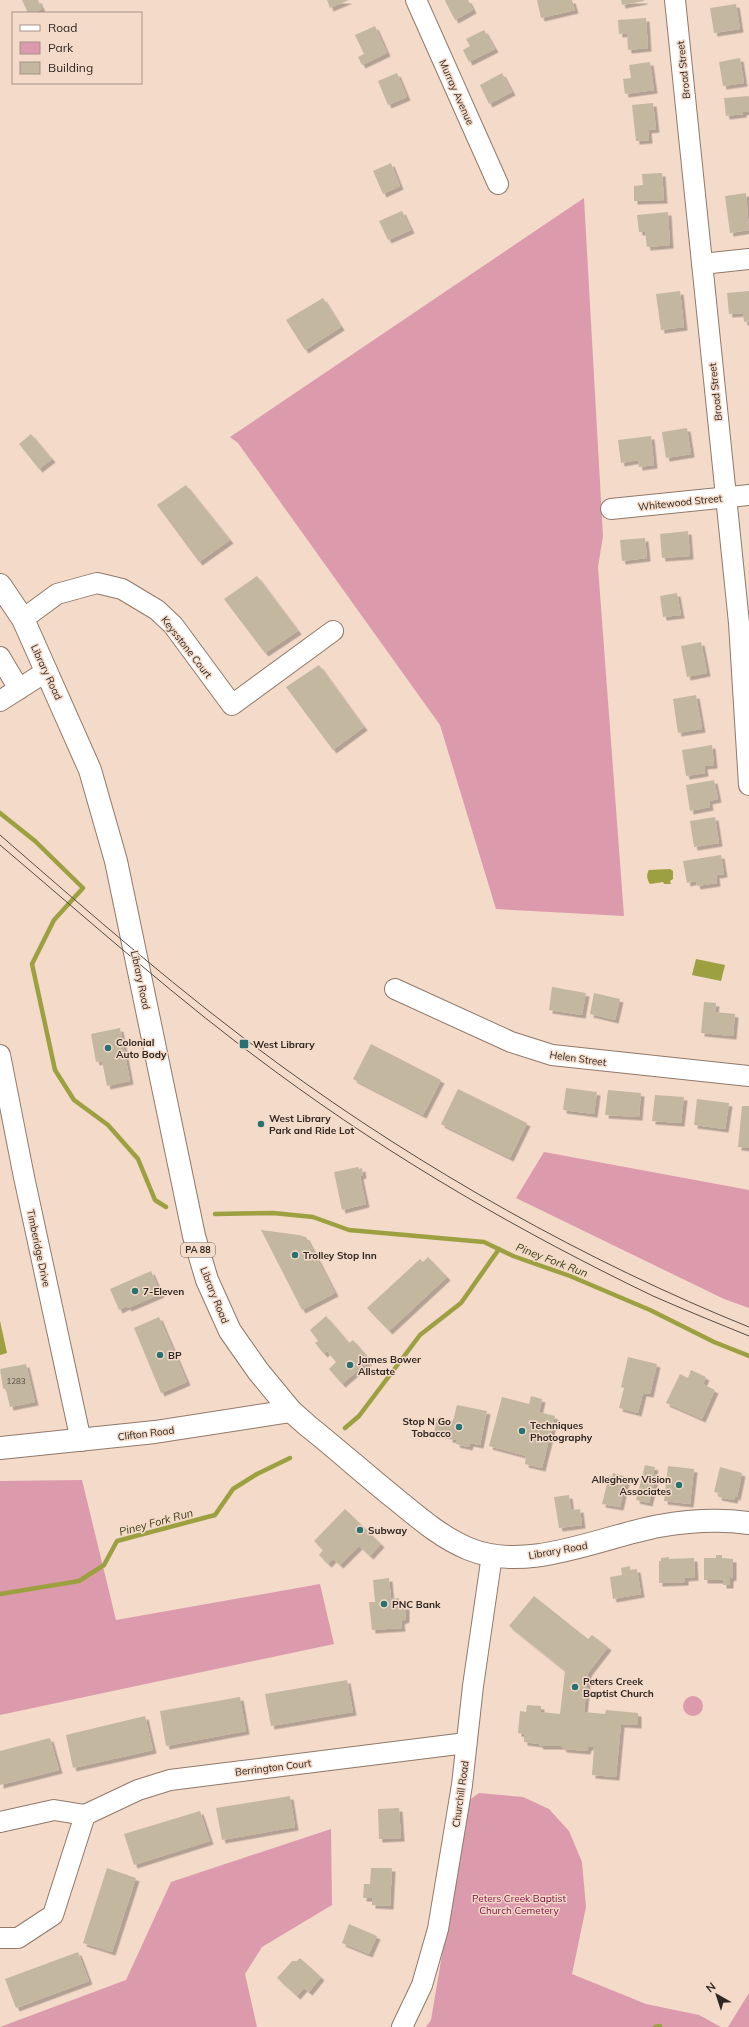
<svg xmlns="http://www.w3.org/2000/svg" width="749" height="2027" viewBox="0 0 749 2027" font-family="Mulish,sans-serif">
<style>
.green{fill:#dc9aad}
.water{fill:#9da040}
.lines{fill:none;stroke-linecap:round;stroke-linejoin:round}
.stream{stroke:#9da040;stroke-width:4.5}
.building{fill:#c4b7a0;filter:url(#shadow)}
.minor-casing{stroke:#90796a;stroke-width:22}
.major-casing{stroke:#90796a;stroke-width:24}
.minor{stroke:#fff;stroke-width:20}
.major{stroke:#fff;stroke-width:22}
.tram{stroke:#574b43;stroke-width:1}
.poi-dot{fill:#277171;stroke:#f3dac9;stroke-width:1.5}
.labels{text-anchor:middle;stroke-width:3;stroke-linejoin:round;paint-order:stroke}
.number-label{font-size:8px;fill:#554b41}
.shield{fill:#f3dac9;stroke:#6a5d53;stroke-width:1}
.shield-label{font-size:9px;font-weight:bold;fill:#302721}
.street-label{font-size:10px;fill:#302721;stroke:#f3dac9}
.poi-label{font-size:10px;font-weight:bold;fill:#302721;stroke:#f3dac9;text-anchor:start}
.park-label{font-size:10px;fill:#7a053e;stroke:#f3dac9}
.water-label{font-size:11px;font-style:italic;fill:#3a3c13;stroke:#f3dac9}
</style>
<defs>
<filter id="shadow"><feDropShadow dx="3.5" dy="3.5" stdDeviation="0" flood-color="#0004"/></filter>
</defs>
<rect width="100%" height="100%" fill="#f3dac9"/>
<g class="green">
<path d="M584 198 603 536 598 567 624 916 496 909 440 725 238 443 230 437Z"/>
<path d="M544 1152 749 1190V1308L724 1299 516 1198Z"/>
<path d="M82 1480 116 1620 320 1584 334 1644 0 1715V1481Z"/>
<circle cx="693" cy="1706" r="10"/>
<path d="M479 1793 523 1797 549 1809 569 1831 582 1862 586 1907 572 1974 646 2004 699 2015 721 2027H426L431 2020 468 1801Z"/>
<path d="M331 1829 332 1905 262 1947 245 1974 257 2027H0L126 1980 171 1882Z"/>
<path d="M749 1993V2027H728Z"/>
</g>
<g class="water">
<path d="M670 869 673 871V879L670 881 671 884H664L663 882 650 884C647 879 646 875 649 870Z"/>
<path d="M696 959 725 965 721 981 692 975Z"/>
<path d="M0 1321 7 1353 0 1355Z"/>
</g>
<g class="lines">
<g class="stream">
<path d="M0 813 35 841 83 888 54 920 32 964 55 1070 74 1100 108 1125 138 1159 155 1200 166 1207"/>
<path d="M215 1214 273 1213 313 1217 349 1230 484 1242 513 1256 570 1276 650 1310 714 1342 749 1356"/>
<path d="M345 1428 359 1416 420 1335 461 1303 499 1249"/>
<path d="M0 1594 79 1581 104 1565 117 1541 215 1515 233 1489 257 1474 290 1458"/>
<path d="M655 2027 660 2026"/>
</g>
</g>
<g class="building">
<path d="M22 0H38L42 9 33 13H28Z"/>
<path d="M327 0H349L330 8Z"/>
<path d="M446 0H468L473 10 455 20 445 1Z"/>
<path d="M537 0H572L575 10 541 18Z"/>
<path d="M621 0H644V1L622 5Z"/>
<path d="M736 4 740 29 714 33 710 8Z"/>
<path d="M646 18 648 48 628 50 627 33 619 34 618 20Z"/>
<path d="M375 26 387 53 362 65 358 57 364 54 355 35Z"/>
<path d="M484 30 495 49 469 62 463 50 470 46 466 39Z"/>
<path d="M740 58 744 83 723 86 719 62Z"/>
<path d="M650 62 654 90 625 94 623 79 631 78 629 65Z"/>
<path d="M397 73 407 97 388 105 378 81Z"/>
<path d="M502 73 512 92 489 104 480 85Z"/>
<path d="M749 96V111L743 112V114L726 116 724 98Z"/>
<path d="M653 103 656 129 648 130 649 140 636 141 632 105Z"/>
<path d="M391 163 400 186 383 194 373 171Z"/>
<path d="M662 173 664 200 634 201V186L643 185 642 174Z"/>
<path d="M746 193 749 230 730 233 725 196Z"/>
<path d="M402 211 411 230 388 240 379 221Z"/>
<path d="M668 212 670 245 647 247 645 232H639L637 215Z"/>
<path d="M680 291 684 327 661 330 656 294Z"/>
<path d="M749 291V321L744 322 743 313 729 314 727 293Z"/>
<path d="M323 298 341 327 305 350 286 320Z"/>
<path d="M687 428 691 454 666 458 662 432Z"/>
<path d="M31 434 52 459 39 469 19 444Z"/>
<path d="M651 436 654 465 639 467 638 460 621 463 618 440Z"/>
<path d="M186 485 230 540 199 562 157 505Z"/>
<path d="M688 531 690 556 662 558 660 534Z"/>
<path d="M645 538 647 558 622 561 620 540Z"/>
<path d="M257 576 298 631 265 653 224 599Z"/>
<path d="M677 593 681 615 663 617 660 596Z"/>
<path d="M701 642 707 673 687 677 681 646Z"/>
<path d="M319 665 364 727 333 750 286 687Z"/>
<path d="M696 695 702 729 678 733 673 699Z"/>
<path d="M712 745 714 765 704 766 705 773 686 776 682 750Z"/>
<path d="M714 780 718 799 709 801 710 807 690 811 686 785Z"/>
<path d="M715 817 719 843 694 847 690 821Z"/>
<path d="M721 855 724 874 716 875 717 883 697 886 696 881 687 883 683 861Z"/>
<path d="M552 987 586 993 582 1015 549 1010Z"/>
<path d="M594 993 620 999 615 1020 590 1014Z"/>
<path d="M704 1002 716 1003 715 1012 735 1014 733 1036 701 1033Z"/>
<path d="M120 1028 130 1081 107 1086 102 1061 96 1062 91 1034Z"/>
<path d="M371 1044 441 1080 423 1115 353 1079Z"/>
<path d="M566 1088 597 1092 594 1114 563 1110Z"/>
<path d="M458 1089 527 1123 510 1158 441 1124Z"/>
<path d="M608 1090 641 1093 639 1117 605 1115Z"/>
<path d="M655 1095 684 1097 681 1123 652 1121Z"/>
<path d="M697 1099 729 1103 725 1129 694 1125Z"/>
<path d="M742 1106H749V1148L738 1147Z"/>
<path d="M358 1167 359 1169 362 1168 363 1175 360 1176 366 1204 342 1210 334 1172Z"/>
<path d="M261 1230 299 1235 306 1237 335 1293 302 1310Z"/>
<path d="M428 1257 447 1277 389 1331 367 1308 420 1259 423 1262Z"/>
<path d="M151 1271 161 1294 128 1308 127 1306 119 1310 110 1289Z"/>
<path d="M326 1316 349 1343 353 1340 370 1360 342 1384 329 1369 336 1362 327 1351 324 1354 315 1343 318 1341 310 1330Z"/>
<path d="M159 1317 187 1382 161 1393 134 1328Z"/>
<path d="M628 1357 657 1364 650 1394 643 1393 638 1413 619 1408 624 1388 621 1387Z"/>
<path d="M26 1364 35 1402 10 1407 6 1390 3 1388 0 1369Z"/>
<path d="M691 1370 706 1377 703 1384 715 1390 702 1419 666 1403 680 1374 688 1378Z"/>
<path d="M531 1396 542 1399 539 1412 555 1416 542 1468 525 1464 526 1456 489 1446 502 1397 529 1404Z"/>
<path d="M457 1405 487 1411 480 1445 470 1443 469 1447 456 1444 457 1440 449 1439V1436L434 1433 437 1418 453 1421Z"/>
<path d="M645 1465 655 1467 653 1474 656 1475 649 1503 636 1500Z"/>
<path d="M668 1466 694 1469 690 1504 664 1501Z"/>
<path d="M720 1467 742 1473 737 1497 735 1496 734 1500 718 1497 719 1493 714 1492Z"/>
<path d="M613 1473 624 1476 623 1480 626 1481 620 1507 602 1504 609 1476 612 1477Z"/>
<path d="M569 1495 571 1510 580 1509 582 1525 559 1528 554 1497Z"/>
<path d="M345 1509 381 1544 370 1556 359 1546 340 1565 333 1559 328 1564 319 1555 323 1550 314 1541Z"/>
<path d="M716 1555H722V1558L733 1559V1577L730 1578V1585H723V1580H704V1558H716Z"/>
<path d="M669 1557V1559L694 1558 695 1577 685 1578V1582L659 1583V1561H661V1558Z"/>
<path d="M630 1566V1570L637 1569 641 1594 613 1599 610 1577 622 1575 621 1568Z"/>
<path d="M389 1578 391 1599 399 1598 400 1606H406V1619L401 1621 402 1628 372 1630 369 1602H375L373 1580Z"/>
<path d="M534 1596 588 1639 592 1635 608 1647 588 1673 584 1712 605 1714 606 1710 638 1713V1725L621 1724 616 1777 592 1775 594 1747H588L587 1751 564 1749 561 1746H540L539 1744 524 1742V1734L518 1733 520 1711 526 1712 527 1705 541 1706V1712L560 1714 565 1671 509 1626Z"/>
<path d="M347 1680 353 1712 271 1726 265 1694Z"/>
<path d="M240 1697 246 1731 166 1746 160 1711Z"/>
<path d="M145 1716 153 1750 73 1768 66 1735Z"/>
<path d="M50 1738 59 1770 0 1785V1751Z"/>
<path d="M290 1796 295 1827 222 1840 216 1808Z"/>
<path d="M399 1808 401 1838 379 1839 378 1809Z"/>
<path d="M200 1811 210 1841 134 1865 124 1834Z"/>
<path d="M107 1868 136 1878 112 1952 83 1943Z"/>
<path d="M371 1868H392L390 1906 372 1905V1898H363L364 1884H370Z"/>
<path d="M349 1924 377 1936 369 1954 342 1943Z"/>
<path d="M78 1952 89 1981 16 2008 5 1979Z"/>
<path d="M300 1958 321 1977 309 1992 304 1988 297 1996 277 1978 292 1961H297Z"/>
</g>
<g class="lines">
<g class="minor-casing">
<g id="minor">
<path d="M416 0 498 184"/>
<path d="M675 0 739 623 749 785"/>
<path d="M702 264 749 259"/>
<path d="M611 509 749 495"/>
<path d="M23 619 57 594 97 583 122 589 157 610 173 625 232 705 333 631"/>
<path d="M0 657 19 689"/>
<path d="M0 701 47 671"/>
<path d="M395 989 511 1042 552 1055 749 1076"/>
<path d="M0 1055 24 1177 81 1441"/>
<path d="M85 1815 138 1790 170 1780 466 1743"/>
<path d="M0 1822 54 1810 85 1815 53 1915 18 1938H0"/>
<path d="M402 2027 422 1985 438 1929 462 1785 473 1686 492 1555"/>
</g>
</g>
<g class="major-casing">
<g id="major">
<path d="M0 585 23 619 90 770 116 861 194 1236 207 1280 230 1331 258 1371 291 1411 308 1426C338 1450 367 1476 397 1500 419 1518 442 1538 469 1549 528 1573 600 1537 659 1526 688 1521 719 1519 749 1523"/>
<path d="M0 1448 155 1432 291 1411"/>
</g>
</g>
<use href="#minor" class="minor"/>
<use href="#major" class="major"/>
<g class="tram">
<path d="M0 835C91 914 182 994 280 1065 421 1168 587 1262 749 1327"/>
<path d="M0 845C91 922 180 1002 276 1072 394 1159 522 1233 653 1296 685 1310 717 1323 749 1336"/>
</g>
</g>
<g class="poi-dot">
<rect x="239" y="1039" width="10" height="10" rx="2"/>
<circle cx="108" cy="1048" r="4"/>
<circle cx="261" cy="1124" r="4"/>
<circle cx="295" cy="1255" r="4"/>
<circle cx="135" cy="1291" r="4"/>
<circle cx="160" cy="1355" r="4"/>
<circle cx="350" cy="1365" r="4"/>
<circle cx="459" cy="1427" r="4"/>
<circle cx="522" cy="1431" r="4"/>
<circle cx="679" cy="1485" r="4"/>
<circle cx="360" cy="1530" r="4"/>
<circle cx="384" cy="1604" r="4"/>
<circle cx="575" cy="1687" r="4"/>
</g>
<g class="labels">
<g class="number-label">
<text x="16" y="1384">1283</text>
</g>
<rect class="shield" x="181" y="1243" width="34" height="14" rx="3"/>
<g class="shield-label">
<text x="198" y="1253">PA 88</text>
</g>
<g class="street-label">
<text transform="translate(683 70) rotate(-96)" y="4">Broad Street</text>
<text transform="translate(457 92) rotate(66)" y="4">Murray Avenue</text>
<text transform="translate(715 392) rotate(-96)" y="4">Broad Street</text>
<text transform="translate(680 502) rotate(-6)" y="4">Whitewood Street</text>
<text transform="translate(187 647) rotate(52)" y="4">Keysstone Court</text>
<text transform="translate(47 672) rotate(65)" y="4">Library Road</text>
<text transform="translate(141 980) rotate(78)" y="4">Library Road</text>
<text transform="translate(578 1058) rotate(8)" y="4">Helen Street</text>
<text transform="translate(39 1248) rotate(78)" y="4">Timberidge Drive</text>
<text transform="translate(215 1295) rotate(68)" y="4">Library Road</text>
<text transform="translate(146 1433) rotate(-7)" y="4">Clifton Road</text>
<text transform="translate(558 1550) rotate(-10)" y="4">Library Road</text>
<text transform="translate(273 1767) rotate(-7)" y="4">Berrington Court</text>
<text transform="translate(460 1794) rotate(-82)" y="4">Churchill Road</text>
</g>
<g class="poi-label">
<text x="116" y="1046">Colonial<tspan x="116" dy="12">Auto Body</tspan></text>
<text x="253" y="1048">West Library</text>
<text x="269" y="1122">West Library<tspan x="269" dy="12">Park and Ride Lot</tspan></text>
<text x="303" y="1259">Trolley Stop Inn</text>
<text x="143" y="1295">7-Eleven</text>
<text x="168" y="1359">BP</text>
<text x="358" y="1363">James Bower<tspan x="358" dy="12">Allstate</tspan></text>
<text x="451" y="1425" text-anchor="end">Stop N Go<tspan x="451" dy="12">Tobacco</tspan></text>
<text x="530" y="1429">Techniques<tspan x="530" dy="12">Photography</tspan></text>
<text x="671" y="1483" text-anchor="end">Allegheny Vision<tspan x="671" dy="12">Associates</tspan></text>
<text x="368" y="1534">Subway</text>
<text x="392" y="1608">PNC Bank</text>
<text x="583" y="1685">Peters Creek<tspan x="583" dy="12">Baptist Church</tspan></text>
</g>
<g class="park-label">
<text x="519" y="1902">Peters Creek Baptist<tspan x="519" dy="12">Church Cemetery</tspan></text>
</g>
<g class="water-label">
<text transform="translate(552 1260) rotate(21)" y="4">Piney Fork Run</text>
<text transform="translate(156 1522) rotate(-15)" y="4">Piney Fork Run</text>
</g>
</g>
<rect x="12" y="12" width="130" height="72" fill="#f3dac9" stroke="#a59286"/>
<rect x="20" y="25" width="20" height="6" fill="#ffffff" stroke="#a59286"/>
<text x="48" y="32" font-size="12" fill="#302721">Road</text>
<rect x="20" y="42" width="20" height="12" fill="#dc9aad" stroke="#a59286"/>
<text x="48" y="52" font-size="12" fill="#302721">Park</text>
<rect x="20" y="62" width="20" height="12" fill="#c4b7a0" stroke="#a59286"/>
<text x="48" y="72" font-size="12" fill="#302721">Building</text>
<g transform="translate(717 1995) rotate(321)" stroke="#f3dac9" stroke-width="3" paint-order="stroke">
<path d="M0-3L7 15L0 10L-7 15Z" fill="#302721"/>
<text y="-6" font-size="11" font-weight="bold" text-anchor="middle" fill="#302721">N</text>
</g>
</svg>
